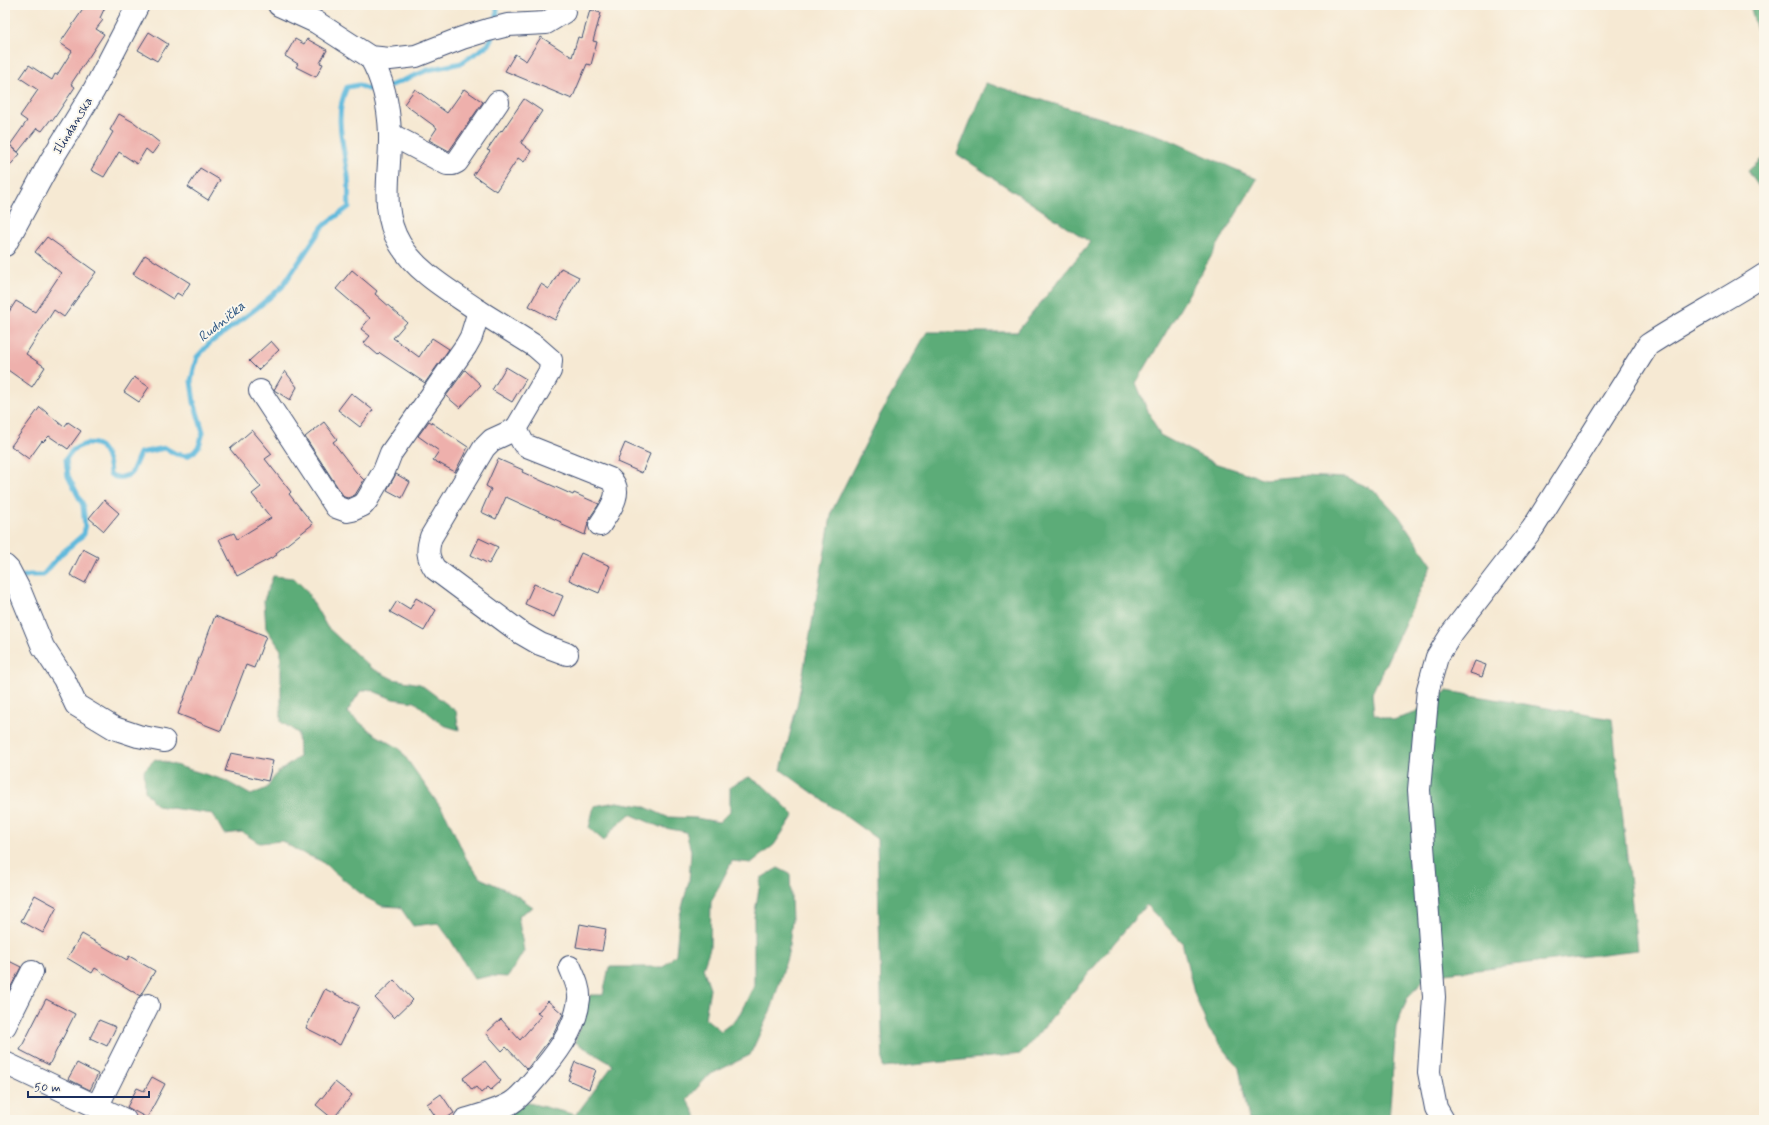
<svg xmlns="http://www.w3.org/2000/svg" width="1769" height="1125" viewBox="0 0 1769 1125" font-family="Mynerve,sans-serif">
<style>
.forest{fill:#5cac78;stroke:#3c6e6b}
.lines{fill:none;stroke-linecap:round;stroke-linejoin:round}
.stream{stroke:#5fb9dc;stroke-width:5}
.building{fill:#eeb0ac}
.minor-casing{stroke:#3c4b70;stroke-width:24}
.minor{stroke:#fff;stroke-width:22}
.labels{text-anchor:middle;stroke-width:4;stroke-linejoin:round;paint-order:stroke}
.street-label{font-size:13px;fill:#1b2f5e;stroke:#fbf7ec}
.water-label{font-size:14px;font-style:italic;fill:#2f5884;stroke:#fbf7ec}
</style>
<rect width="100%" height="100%" fill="#fbf7ec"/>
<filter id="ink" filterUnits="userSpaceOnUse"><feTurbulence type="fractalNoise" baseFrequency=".025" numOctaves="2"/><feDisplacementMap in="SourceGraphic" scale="8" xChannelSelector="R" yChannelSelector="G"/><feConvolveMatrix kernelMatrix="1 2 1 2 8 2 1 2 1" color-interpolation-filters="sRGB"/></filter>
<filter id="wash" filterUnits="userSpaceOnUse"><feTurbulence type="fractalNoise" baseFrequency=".012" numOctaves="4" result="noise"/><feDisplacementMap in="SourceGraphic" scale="16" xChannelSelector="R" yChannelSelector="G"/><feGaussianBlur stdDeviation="0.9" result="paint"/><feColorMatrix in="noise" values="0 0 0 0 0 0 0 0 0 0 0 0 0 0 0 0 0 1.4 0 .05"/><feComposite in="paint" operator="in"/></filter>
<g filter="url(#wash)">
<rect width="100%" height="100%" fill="#f6e9d3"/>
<g class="forest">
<path d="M1750 5H1764V40L1758 34Z"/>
<path d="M986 83 1163 137 1257 179 1136 383 1146 407 1160 435 1214 463 1265 479 1302 476 1346 478 1374 490 1398 515 1432 565 1372 693 1374 714 1393 720 1415 713 1447 691 1612 719 1637 950 1428 975 1407 999 1396 1027 1389 1120H1249L1239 1068 1209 1030 1194 993 1182 942 1146 905 1021 1054 883 1068 877 839 781 770 798 701 832 511 880 415 927 332H1017L1090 242 957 154Z"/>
<path d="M1764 157V194L1748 171Z"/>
<path d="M273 576 294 578 306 590 327 627 371 668 393 679 420 684 456 711 459 730 443 725 415 702 393 699 368 689 360 692 347 712 374 734 399 748 446 815 466 858 480 878 513 893 533 907 518 916 524 951 508 977 490 976 474 979 450 939 438 923 413 926 400 907 382 906 365 897 321 861 298 851 282 841 259 843 242 832 224 834 213 814 157 806 145 791 144 770 155 759 224 780 251 795 267 788 276 774 299 757 298 733 281 722V650L266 628 264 600Z"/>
<path d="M749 777 765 787 794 815 774 845 751 863 732 861 711 902 710 948 703 968 710 988 705 1018 721 1031 737 1019 754 986V917L761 878 778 868 790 874 792 921 788 954 772 1007 750 1055 709 1075 687 1099 698 1120H486L525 1102 576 1115 613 1065 575 1042 590 995H603L609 967H663L676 954 679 919 689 881 691 851 686 832 660 827 630 814 613 829 604 841 589 828 594 806 617 802 643 806 667 817 696 818 719 822 730 811V787Z"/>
</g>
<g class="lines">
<g class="stream">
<path d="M497 5V22"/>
<path d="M387 87 428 70 461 63 488 45 492 37"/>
<path d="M19 578 29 575H43L61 554 84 534 85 528 83 505 68 476 66 459C70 452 74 448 83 445 103 437 109 459 110 474 118 480 123 477 131 474L140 453 165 448 176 454 187 456 194 452 199 446 203 432 194 402 191 381 197 357 210 343 257 308 282 287 323 226 349 207C348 197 349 186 348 176 344 146 333 116 347 87L359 85 367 89 377 88"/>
</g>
</g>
<g id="blocks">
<g class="building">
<path d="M86 5H106L100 18 103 20 96 29 104 34 71 84 75 87 53 120 51 119 42 131 37 128 18 152 10 145 27 121 20 116 38 90 20 78 29 65 52 80 55 74 57 75 72 51 60 43Z"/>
<path d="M590 10 601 13 593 41 597 42 591 65 587 64 572 99 505 71 515 54 526 61 541 37 572 57 578 37 582 38Z"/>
<path d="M149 32 168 44 157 61 138 50Z"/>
<path d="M295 39 304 44 307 39 327 50 320 63 323 64 316 77 296 67 298 64 285 56Z"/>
<path d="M415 89 447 113 464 89 483 102 449 151 429 140 437 128 404 104Z"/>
<path d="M524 99 542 111 521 143 531 151 524 162 518 158 496 191 473 175 490 151 487 150 501 130 502 131Z"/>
<path d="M119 114 135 123 160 143 152 154 146 149 137 164 119 152 104 177 91 170 113 132 110 130Z"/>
<path d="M5 141 20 154 5 171Z"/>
<path d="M200 168 220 180 208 200 188 187Z"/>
<path d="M47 237 96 272 64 317 54 310 26 354 45 367 32 387 5 368V318L16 301 35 312 61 273 35 252Z"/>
<path d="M145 255 190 283 182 296 177 293 173 299 133 274Z"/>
<path d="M561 268 579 277 555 320 529 306 541 284 549 289Z"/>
<path d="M352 270 377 291 375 294 407 322 393 338 419 357 432 338 449 349 425 383 380 353 378 355 364 343 370 336 361 329 370 318 336 289Z"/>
<path d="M271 341 279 350 258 370 249 361Z"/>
<path d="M506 367 526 379 512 402 492 390Z"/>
<path d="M465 370 481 385 460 408 446 396Z"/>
<path d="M285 371 297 387 290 400 274 390Z"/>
<path d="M134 377 149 387 139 402 124 392Z"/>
<path d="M351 393 373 410 360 427 338 410Z"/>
<path d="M40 407 64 427 68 422 81 431 68 449 49 436 43 442 42 441 29 459 11 446Z"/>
<path d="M429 421 468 447 455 472 433 460 439 451 418 436Z"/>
<path d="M324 422 337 439 333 442 356 472 364 480 355 495 348 498 344 497 305 437Z"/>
<path d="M252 430 272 454 265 459 291 492 289 494 313 524 276 553 277 555 237 576 219 539 234 533 237 539 271 518 252 494 261 487 230 449Z"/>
<path d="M625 443 650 454 642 473 617 462Z"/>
<path d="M498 459 523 470 522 472 573 495 574 493 599 504 589 519 585 535 560 524 561 522 506 497 496 519 481 512 491 489 486 486Z"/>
<path d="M396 474 410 482 402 498 387 490Z"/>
<path d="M104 500 119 513 104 531 89 518Z"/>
<path d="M479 538 498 547 489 564 471 555Z"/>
<path d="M83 549 98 557 85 583 70 575Z"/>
<path d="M581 553 610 566 599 593 569 580Z"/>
<path d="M534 584 563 596 554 617 525 604Z"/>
<path d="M416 598 436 610 424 631 390 612 397 601 410 609Z"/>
<path d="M215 616 266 636 254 668 246 665 221 731 178 714Z"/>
<path d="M1475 661 1486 665 1482 677 1470 673Z"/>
<path d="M231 753 273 761 268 781 225 771Z"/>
<path d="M35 895 57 907 43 933 21 921Z"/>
<path d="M580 924 606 929 602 951 576 947Z"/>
<path d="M82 934 127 960 129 956 155 971 140 996 95 968 92 973 67 958Z"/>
<path d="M5 959 21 967 5 998Z"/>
<path d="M394 980 413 1000 394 1018 375 998Z"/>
<path d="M325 989 359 1006 340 1045 306 1028Z"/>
<path d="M46 999 75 1014 49 1065 20 1050Z"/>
<path d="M548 1001 563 1014 553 1035 527 1069 506 1047 502 1051 486 1033 501 1019 520 1040 541 1016 537 1013Z"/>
<path d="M99 1020 116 1027 107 1046 90 1038Z"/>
<path d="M485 1061 501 1081 491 1090 488 1087 481 1093 476 1087 472 1090 463 1078Z"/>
<path d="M575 1062 596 1070 589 1089 568 1080Z"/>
<path d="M77 1063 98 1074 90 1090 68 1079Z"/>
<path d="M152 1077 165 1084 147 1118 127 1107 137 1088 144 1091Z"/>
<path d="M335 1082 352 1095 333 1119 316 1105Z"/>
<path d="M441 1094 454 1113 444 1120H438L427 1104Z"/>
</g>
</g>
</g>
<g filter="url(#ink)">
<use href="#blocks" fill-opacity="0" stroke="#3c4b70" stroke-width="1"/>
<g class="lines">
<g class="minor-casing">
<g id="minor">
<path d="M279 5 316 22 370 57 390 59 416 56 462 38 488 30 508 25 546 23 564 12"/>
<path d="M390 134 447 164H453L457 162 498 102"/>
<path d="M5 245 50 162 94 90 138 5"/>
<path d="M479 311 535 346 551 360 550 371 516 429 523 443 527 446 610 479C625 492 608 512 600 525"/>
<path d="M260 391 336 507 347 511 352 510 363 505 367 500 384 471 391 453 466 346 471 337 479 311C452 292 418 274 400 244 379 209 391 172 390 134 389 108 383 79 370 57"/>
<path d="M516 429 492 440 484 448 431 537C427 550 427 557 435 569L521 633 540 644 567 654"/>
<path d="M5 566 9 570 20 591 43 647 64 679 76 705 114 728 138 736 164 741"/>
<path d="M5 1026 32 972"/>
<path d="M5 1063 125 1120"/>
<path d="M97 1107 148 1005"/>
<path d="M465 1120C480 1115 498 1111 511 1103 521 1097 527 1088 535 1079 555 1056 576 1030 579 999 580 988 574 977 570 967"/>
<path d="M1443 1120 1436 1108 1429 1072 1434 997 1419 790 1428 689 1437 657 1452 633 1533 528 1648 345C1686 320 1726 300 1764 275"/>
</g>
</g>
<use href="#minor" class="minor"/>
</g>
</g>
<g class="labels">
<g class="street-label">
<text transform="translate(72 125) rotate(-59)" y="5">Ilindanska</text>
</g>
<g class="water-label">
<text transform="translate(221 321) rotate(-39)" y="5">Rudnička</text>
</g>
</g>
<rect width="1769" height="1125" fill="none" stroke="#fbf7ec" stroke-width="20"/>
<path d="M28 1091v6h121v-6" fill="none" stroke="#1b2f5e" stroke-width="2"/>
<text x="34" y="1091" font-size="12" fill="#1b2f5e" stroke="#fbf7ec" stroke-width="3" paint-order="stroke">50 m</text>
</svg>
